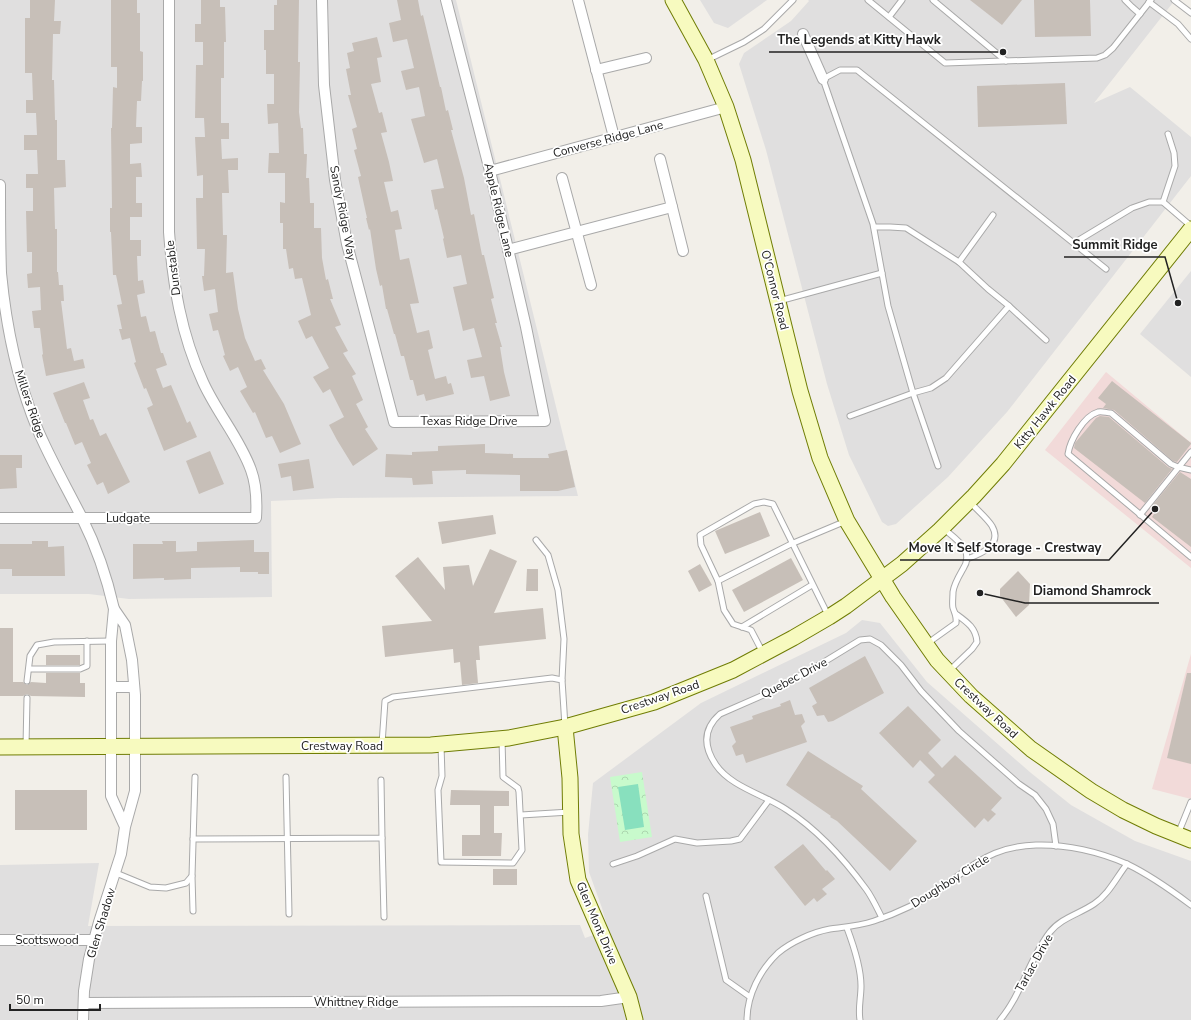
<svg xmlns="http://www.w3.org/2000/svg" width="1191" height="1020" viewBox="0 0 1191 1020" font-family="'Nunito Sans',sans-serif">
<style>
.residential{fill:#e0dfdf}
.commercial{fill:#f2dad9}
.park{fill:url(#park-crowns)}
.pitch{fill:#88e0be}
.building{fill:#c7bfb8}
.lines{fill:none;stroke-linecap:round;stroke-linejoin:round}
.lane-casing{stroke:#a9a9a9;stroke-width:7}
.street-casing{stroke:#a9a9a9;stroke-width:12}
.secondary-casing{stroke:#707d05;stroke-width:17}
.lane{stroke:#fff;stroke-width:5}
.street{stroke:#fff;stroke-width:10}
.secondary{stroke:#f7fabf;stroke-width:15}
.labels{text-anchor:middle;stroke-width:3.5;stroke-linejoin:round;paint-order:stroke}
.street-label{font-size:12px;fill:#222;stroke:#fff}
.leader{fill:none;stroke:#222;stroke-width:1.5}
.callout-dot{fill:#222;stroke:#fff;stroke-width:1.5}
.callout-label{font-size:13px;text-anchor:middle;font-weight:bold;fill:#222;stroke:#fff;stroke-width:3.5;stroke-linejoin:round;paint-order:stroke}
</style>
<defs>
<pattern id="park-crowns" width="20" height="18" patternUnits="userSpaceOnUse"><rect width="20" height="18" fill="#c8facc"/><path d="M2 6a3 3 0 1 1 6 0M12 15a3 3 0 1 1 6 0" fill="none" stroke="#acd6af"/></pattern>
</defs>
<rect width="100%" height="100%" fill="#f2efe9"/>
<g class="residential">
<path d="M0 0H456L578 496 338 498 271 501 272 597 129 599 89 594H0Z"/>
<path d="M700 0H767L728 28 714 23Z"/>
<path d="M808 0H1175L1094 103 1130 87 1191 137V176L1007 412 948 477 896 524 888 526 882 522 849 455 827 384 766 150 739 64 744 53 791 21 809 1Z"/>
<path d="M1191 271V377L1140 334Z"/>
<path d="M862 620 880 623 927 682 1031 773 1071 805 1135 841 1191 861V1020H0V865L99 863 88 926 580 925 585 938 608 930 602 908 589 872 588 835 593 783 701 703 846 633Z"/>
</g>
<g class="commercial">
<path d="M1106 372 1190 442 1191 441V568L1045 450Z"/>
<path d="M1191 654V799L1152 789Z"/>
</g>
<path class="park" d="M642 772 652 837 620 842 610 777Z"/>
<path class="pitch" d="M638 784 644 827 625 830 618 787Z"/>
<g class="building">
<path d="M30 0H55L54 21H61L60 34H53L52 80H54L55 120H57V160H65L66 187 54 188 55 229H57V272H58L59 285H63L64 301H61L67 349 71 348 74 361 83 359 85 368 46 376 42 355 43 354 40 328H34L32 311 41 310 40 287 28 288 27 274 32 273V252H27L26 211H33V188H26V174H38L37 150H24V135H37L36 113H26V100H33L32 73H25V18H30Z"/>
<path d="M111 0H137V13H140V51L143 52V81H142L141 101H137L136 127H142V143L130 144V164L141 163 142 177H136V203H142V217H130V240H141V256H137L138 281 143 280 145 293 137 295 141 317 146 316 150 332 155 331 161 353H163L167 365 156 369 163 388 171 385 187 423 190 421 197 437 164 451 147 408 153 405 146 388 144 389 134 363 136 362 130 338 122 340 119 329H122L117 305 122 304 116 275H113L111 232H110V208H112L111 128H112L113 87 117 88V67H111Z"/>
<path d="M201 0H220V7H225L226 42H224V78H221V123H229V139H221L222 159 238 158V170H228L229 193H222L223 235H227L226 273 233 272 238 309 245 338 255 361 261 359 266 369 263 370 284 404 301 444 280 453 272 436 266 438 255 412 253 413 240 391 247 387 238 367 230 371 223 356 225 355 218 330 213 331 209 314 218 312 215 289 204 291 202 276H204L205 249H197L196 198H203V175L197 176 195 137H205L204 118H195L196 65H203V42H195V24H201Z"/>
<path d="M277 0H299L298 62H300L299 112 301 128H303L304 154H307L306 178H309L310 203H314V228H321L322 258 326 280 328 279 333 299H330L341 325 335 327 348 351 343 353 356 374 352 376 363 400 356 404 368 427 365 429 378 449 353 466 337 440 329 425 344 417 330 389 323 393 313 377 329 368 312 336 306 339 298 321 311 315 302 278 295 279 293 268 289 269 286 249H283V223H280V202L285 203V173H268L269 153H279L278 123 268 124 267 104H274V74H266V50H264V30H274V5H277Z"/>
<path d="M397 0H418L421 16 423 15 440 87H441L446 111 448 110 453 130H451L464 178 471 215 474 214 482 255H484L494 298 491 299 497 323H495L502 347H500L504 372 510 396 490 401 484 376 471 378 467 360 482 357 474 328 463 331 453 287 467 284 461 255 447 258 443 239 444 238 437 209 435 210 431 190 444 188 437 159 424 163 411 119 425 116 419 87 406 90 401 71 414 68 407 39 393 42 389 23 401 20Z"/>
<path d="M970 0H1022L1002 25Z"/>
<path d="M1034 0H1090L1091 36 1035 37Z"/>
<path d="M377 37 382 57 377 58 381 82 371 84 379 113 382 112 387 132 381 133 389 162 393 181 384 182 391 212 398 210 402 229 395 230 400 260 409 258 419 303 410 304 417 333 429 330 433 348 428 350 435 379 446 376 448 384 451 383 454 394 426 401 424 394 417 396 413 380H410L404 356H401L395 334H394L387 309H386L382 285 380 286 376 269 370 229 369 230 366 218H367L358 177 361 176 354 150 357 149 352 129 357 127 348 95H351L346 69 350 68 347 53 354 51 352 43Z"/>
<path d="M1065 83 1067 124 978 127 977 86Z"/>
<path d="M1112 381 1191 443V444L1177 462 1173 461 1114 410 1103 408 1106 404 1098 398Z"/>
<path d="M84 382 90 398 83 400 90 420 93 419 100 436 106 433 130 482 108 494 103 482 97 485 87 465 91 463 82 442 75 445 66 423H65L53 393Z"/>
<path d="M1100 416 1109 417 1168 467 1172 469 1145 503 1074 448 1075 443 1096 418Z"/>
<path d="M485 444V453L513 454V458H549L548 454 567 450 575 487 558 491H520V475L466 474V470L432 471 433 484 413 485 412 478 385 477 386 454 412 455V452L438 451V446Z"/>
<path d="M210 451 224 484 199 494 186 461Z"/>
<path d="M0 455H22V468H16L17 488 0 489Z"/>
<path d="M309 459 314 488 293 491 291 476 281 478 278 464Z"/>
<path d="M1180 472 1191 479V547L1152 517 1156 511 1151 507Z"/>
<path d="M760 512 770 536 725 554 715 531Z"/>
<path d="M493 515 496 534 442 544 438 522Z"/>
<path d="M254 540V552H269V574H258V572H240V567L191 568V579L164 580V578L133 579V544H163L162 541H176V552L197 551V542Z"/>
<path d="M32 541H48V547L64 546 65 576H12V569H0V544H32Z"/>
<path d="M490 549 517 561 494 613 543 608 546 639 479 646 480 660H476L478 683 462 685 460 662 454 663 453 649 385 657 382 626 432 621 395 576 418 557 445 590 443 567 469 565 473 586Z"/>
<path d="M791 558 803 580 744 612 732 590Z"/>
<path d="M700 564 712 585 699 592 688 571Z"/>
<path d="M527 569H538V591H526Z"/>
<path d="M1018 571 1030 584 1029 605 1016 617 1000 596V589Z"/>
<path d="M0 628H13V682H23L27 685 31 682 46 683V673H80V683H85V697L31 696 27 694 23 696H0Z"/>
<rect x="46" y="655" width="34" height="10"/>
<path d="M865 656 884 693 833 721 828 722 824 715 817 716 812 706 817 703 809 688Z"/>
<path d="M1187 673H1191V764L1167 758Z"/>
<path d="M790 700 795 715 802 714 805 722 801 726 807 742 746 763 743 754 736 756 732 746 736 742 730 727 753 719 752 716 781 706 780 704Z"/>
<path d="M908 706 941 740 928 753 942 768 955 755 1002 798 991 810 996 814 988 822 984 818 975 828 928 782 935 775 920 760 913 768 879 733Z"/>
<path d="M808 751 863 786 861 789 917 841 890 871 837 821 830 817 831 816 786 785Z"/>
<rect x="15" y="790" width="72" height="40"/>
<path d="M451 790 509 791V806H494V833H502L501 856H462V835H480V805H450Z"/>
<path d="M803 844 826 871 827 870 835 879 822 889 827 894 817 902 814 898 805 906 774 867Z"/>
<rect x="493" y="869" width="24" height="16"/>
</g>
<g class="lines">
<g class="lane-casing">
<g id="lane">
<path d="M868 0 945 63 1097 58 1105 55 1113 48 1151 0"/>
<path d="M933 0 1006 61"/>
<path d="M1125 0 1132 7 1140 14"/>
<path d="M1174 0 1191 13"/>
<path d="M1149 2 1178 24 1191 39"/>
<path d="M889 17 902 0"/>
<path d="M707 60 744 42 764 29 793 0"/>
<path d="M1163 202 1175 166 1174 153 1168 134"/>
<path d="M993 215 959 262 988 289 1009 306 946 378 931 388 913 393 888 306 873 224 823 79 840 70H857L1106 269"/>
<path d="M874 227H890L906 228 959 262"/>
<path d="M1074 243 1132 208 1149 202H1163L1191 226"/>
<path d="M779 301 882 273"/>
<path d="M1009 306 1046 340"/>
<path d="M850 416 913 393 938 466"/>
<path d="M1191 470 1178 467 1171 464 1111 413C1107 413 1102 411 1098 412 1084 416 1070 440 1068 454L1191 557"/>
<path d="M1140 515 1191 452"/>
<path d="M536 540 548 555 558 590 564 639 562 680"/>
<path d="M967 559C981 554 1003 545 992 526 987 518 976 509 970 502"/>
<path d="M718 581 701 545 700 535 754 504 764 502 773 504 828 615"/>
<path d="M742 627 812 585"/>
<path d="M928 643 956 623C957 617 955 614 953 608 952 604 953 597 953 592 954 584 959 576 963 569 975 551 957 540 944 529"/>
<path d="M763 653 751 630 733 624 724 610 718 581 791 544 846 521"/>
<path d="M29 669H80L87 666V641"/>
<path d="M949 671 972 649 977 642C976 628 967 622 956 614"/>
<path d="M27 681 30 656 37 645 54 642 111 641"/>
<path d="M382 744 385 701 393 697 552 678 562 680 565 726"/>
<path d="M441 745 442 776 438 790 441 862 513 863 522 850 519 792 518 788 503 777 502 739"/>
<path d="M26 746 27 698"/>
<path d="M286 777 289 914"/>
<path d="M521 815 570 812"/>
<path d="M1178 834 1191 802"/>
<path d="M382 838 384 917"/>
<path d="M193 839 382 838 381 780"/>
<path d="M613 864 637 856 675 839 697 843 731 841 740 839 769 800"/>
<path d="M116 873 150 887 166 888 186 883 192 876 195 777"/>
<path d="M192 876 193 911"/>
<path d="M706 896 726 980 750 997"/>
<path d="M882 918C877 908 872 897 866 889 844 859 818 830 787 810 765 795 731 787 716 765 703 746 703 729 720 714L775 690 824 662 860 640 870 639 881 645 901 665 921 691 959 731 1019 784 1035 795 1046 809 1053 824 1056 846"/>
<path d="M847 928C853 944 861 968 861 986 861 998 858 1008 860 1020"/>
<path d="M747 1020C747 995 760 970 778 953 791 942 813 932 830 929 845 927 859 926 874 921 898 913 921 902 942 888 948 884 953 879 959 875 984 856 1004 846 1036 845 1066 844 1100 852 1127 864 1150 875 1171 890 1191 905"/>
<path d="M1000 1020C1022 994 1029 959 1050 932 1061 918 1079 914 1094 904 1109 894 1116 878 1127 864"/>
</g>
</g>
<g class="street-casing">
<g id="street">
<path d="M322 0 324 85 335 180 347 244 394 422 545 421 526 327 490 171 446 0"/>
<path d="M578 0 614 137"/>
<path d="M803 34 823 79"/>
<path d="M596 70 646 58"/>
<path d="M490 171 726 107"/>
<path d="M562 178 591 285"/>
<path d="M0 185C0 214 0 244 1 273 6 326 17 379 37 428 50 459 67 488 82 518 96 546 107 578 114 609"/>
<path d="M672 207 683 251"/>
<path d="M508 250 672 207 660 159"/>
<path d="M0 518H256C257 502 257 486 251 470 240 439 217 413 203 382 181 334 173 285 169 232V0"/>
<path d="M111 687H134"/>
<path d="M0 940H94"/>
<path d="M84 1003 601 1001 629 997"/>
<path d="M83 1020 84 991 89 959 99 922 121 854 125 827 135 791V695L132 660 125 625 114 609 111 641V796L125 827"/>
</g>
</g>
<g class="secondary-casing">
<g id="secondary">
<path d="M673 0 706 60 726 107 743 160 800 391 820 458 847 521 893 597 937 660 971 696 1031 749 1091 791 1123 810 1156 826 1191 840"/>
<path d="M565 727 570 778 571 834 578 880 629 997 635 1020"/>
<path d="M0 747 431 745 509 738 565 727 654 702 733 670 793 638 829 617 846 606 902 564 940 530 974 496 1003 464 1191 229"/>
</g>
</g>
<use href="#lane" class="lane"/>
<use href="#street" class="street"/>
<use href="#secondary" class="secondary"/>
</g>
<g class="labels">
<g class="street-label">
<text transform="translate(608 139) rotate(-15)" y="4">Converse Ridge Lane</text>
<text transform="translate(499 210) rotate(77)" y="4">Apple Ridge Lane</text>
<text transform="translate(343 213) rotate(79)" y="4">Sandy Ridge Way</text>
<text transform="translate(173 268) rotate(-97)" y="4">Dunstable</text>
<text transform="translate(775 290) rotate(76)" y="4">O'Connor Road</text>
<text transform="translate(30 404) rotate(71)" y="4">Millers Ridge</text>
<text transform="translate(1045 412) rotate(-51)" y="4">Kitty Hawk Road</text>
<text x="469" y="425">Texas Ridge Drive</text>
<text x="128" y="522">Ludgate</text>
<text transform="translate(794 678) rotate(-28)" y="4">Quebec Drive</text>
<text transform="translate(660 697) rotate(-19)" y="4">Crestway Road</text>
<text transform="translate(986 708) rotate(43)" y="4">Crestway Road</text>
<text x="342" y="750">Crestway Road</text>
<text transform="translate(950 881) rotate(-32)" y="4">Doughboy Circle</text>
<text transform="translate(101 923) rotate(-73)" y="4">Glen Shadow</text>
<text transform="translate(597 923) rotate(67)" y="4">Glen Mont Drive</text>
<text x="47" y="944">Scottswood</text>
<text transform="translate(1034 963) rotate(-61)" y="4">Tarlac Drive</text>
<text x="356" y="1006">Whittney Ridge</text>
</g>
</g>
<path class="leader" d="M1003 52L948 52H769M1178 303L1165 257H1064M1155 509L1109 560H900M980 593L1025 603H1159"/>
<g class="callout-dot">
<circle cx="1003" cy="52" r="4"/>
<circle cx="1178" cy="303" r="4"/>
<circle cx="1155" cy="509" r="4"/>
<circle cx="980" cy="593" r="4"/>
</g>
<g class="callout-label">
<text x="859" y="44">The Legends at Kitty Hawk</text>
<text x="1115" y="249">Summit Ridge</text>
<text x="1005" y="552">Move It Self Storage - Crestway</text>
<text x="1092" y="595">Diamond Shamrock</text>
</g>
<path d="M10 1004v6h90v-6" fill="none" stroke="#222222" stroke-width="2"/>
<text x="16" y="1004" font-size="12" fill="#222222" stroke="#ffffff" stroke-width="3" paint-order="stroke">50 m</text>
</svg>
